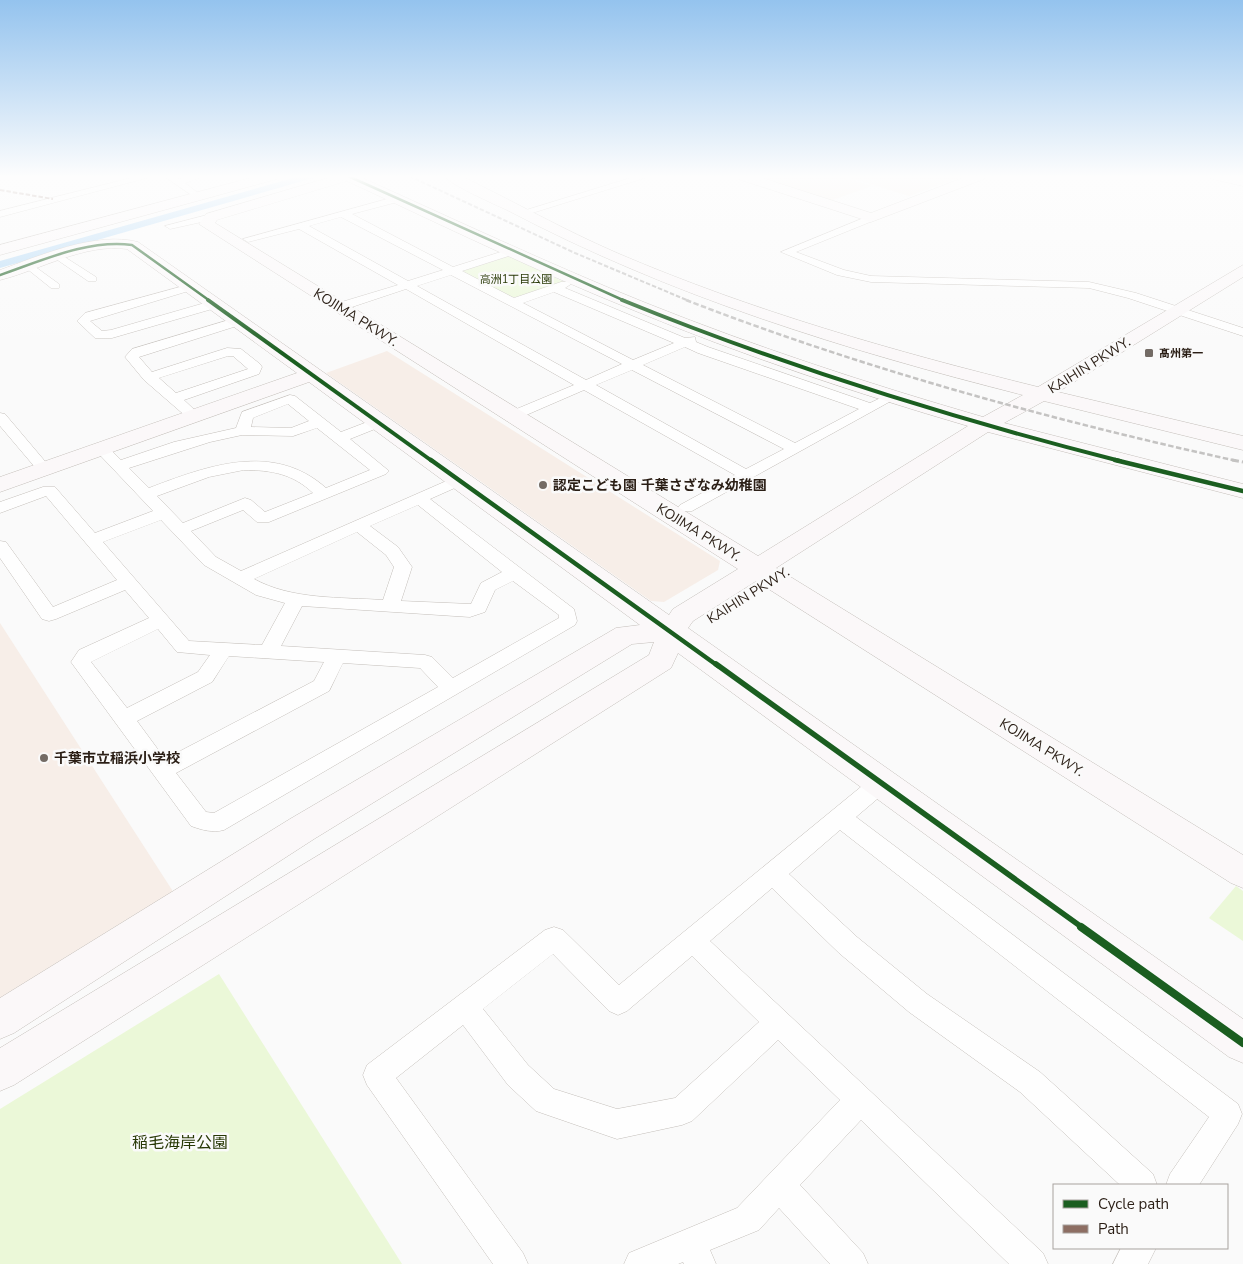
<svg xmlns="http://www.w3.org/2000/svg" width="1243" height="1264" viewBox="0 0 1243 1264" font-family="'Nunito Sans','Noto Sans JP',sans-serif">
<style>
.built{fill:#f7eee8}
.green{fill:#ebf8d8}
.water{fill:#b6daf6}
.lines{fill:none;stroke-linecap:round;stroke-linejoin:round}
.street-casing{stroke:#c4bfba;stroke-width:1}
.secondary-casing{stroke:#c4bfba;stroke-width:1}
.street{fill:#fefefe;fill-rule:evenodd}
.secondary{fill:#fbf8f9;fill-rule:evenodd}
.rail-far2{stroke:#c4c3c2;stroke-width:2;stroke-dasharray:4.5 2;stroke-linecap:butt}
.rail-far1{stroke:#c4c3c2;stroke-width:2.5;stroke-dasharray:5.5 2.5;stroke-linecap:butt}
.rail{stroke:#c4c3c2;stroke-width:3;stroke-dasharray:7 3;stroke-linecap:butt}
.quiet{stroke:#8d6e63;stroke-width:2;stroke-dasharray:4.5 2;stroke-linecap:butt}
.cycleway-far4-casing{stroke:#fafafa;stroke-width:4.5}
.cycleway-far3-casing{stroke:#fafafa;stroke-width:6}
.cycleway-far2-casing{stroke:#fafafa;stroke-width:8}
.cycleway-far1-casing{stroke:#fafafa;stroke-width:9}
.cycleway-casing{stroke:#fafafa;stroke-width:11}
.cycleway-far4{stroke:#1b5e20;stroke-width:2.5}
.cycleway-far3{stroke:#1b5e20;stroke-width:4}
.cycleway-far2{stroke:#1b5e20;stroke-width:4.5}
.cycleway-far1{stroke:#1b5e20;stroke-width:5.5}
.cycleway{stroke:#1b5e20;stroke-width:8}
.poi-dot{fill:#736b65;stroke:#fafafa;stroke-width:2}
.labels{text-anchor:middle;stroke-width:5;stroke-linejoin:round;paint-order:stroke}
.far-park-label{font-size:11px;fill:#283906;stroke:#fafafa}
.far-poi-label{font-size:11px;font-weight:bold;fill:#2a1e15;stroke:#fafafa;text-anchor:start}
.street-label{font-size:14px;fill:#2a1e15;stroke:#fafafa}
.poi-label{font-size:14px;font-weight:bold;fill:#2a1e15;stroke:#fafafa;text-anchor:start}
.near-park-label{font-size:16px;fill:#283906;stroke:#fafafa}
</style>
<rect width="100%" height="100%" fill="#fafafa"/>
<g class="built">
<path d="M771 176H840L872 186 830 201 763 178Z"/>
<path d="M844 176H964L909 196Z"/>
<path d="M387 351 720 561 718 570 664 602 651 601 326 373Z"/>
<path d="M0 623 174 893 0 999Z"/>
</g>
<g class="green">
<path d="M509 256 564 282 520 297H511L463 273 464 270Z"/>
<path d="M1236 886 1243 891V941L1209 918Z"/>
<path d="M219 974 402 1264H0V1109Z"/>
</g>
<path class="water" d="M300 176H320L0 268V261Z"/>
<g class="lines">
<g class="street-casing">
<g id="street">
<path d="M139 176H154L0 217V211Z"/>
<path d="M164 176H175L179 179 190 176H204L185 183 198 193 193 196Z"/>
<path d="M637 176H651L529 214 520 212Z"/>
<path d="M398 196 401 197V201L352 214 453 267 510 249H518V253L462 271 514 298 561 282H569L571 284 565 288 685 338 695 337 696 342 708 347 870 403 893 392 900 396 692 511H680L678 508 680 505 735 475 584 390 517 419H507L505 416 507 413 574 385 406 289 343 310H335L333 307 335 304 398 285 299 229 248 242 243 239ZM341 217 443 270 408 281 309 226ZM451 275 622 364 586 380 417 286ZM554 292 674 343 633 360 523 303ZM685 347 698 353 859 409 795 443 643 365ZM632 370 784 449 746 469 596 385Z"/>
<path d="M211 214 215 215V219L170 229 165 226Z"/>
<path d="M871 215 875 216V220L796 252 844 270 871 276 1089 282 1136 293 1243 328V336L1128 298 1089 288 871 282 837 275 781 252Z"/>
<path d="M60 254 96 277V281H88L56 259 55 257Z"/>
<path d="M30 263 59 284V288H51L26 268V264Z"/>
<path d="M191 284 197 287 195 289 90 321 102 331 111 330 215 300 221 304 219 307 112 338H95L77 321 85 313Z"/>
<path d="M239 317 245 321 243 324 139 357 152 372 227 348 241 349 260 364 262 367 259 374 184 400 201 416 199 419H189L144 380 125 357 132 349ZM228 356H233L248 369 176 393 159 378Z"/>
<path d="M290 395 295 396 341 432 375 419H385L387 422 385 425 350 439 389 471 386 474 269 522H257L243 510 191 531 216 557 241 571 460 475 466 477 468 480 466 483 430 499 574 609 577 621 575 625 224 830C213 833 202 830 191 826L71 662 79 650 149 618 125 590 56 619 49 621 42 619 0 558V541L6 542 53 607 117 580 46 496 0 513V502L43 487H55L95 533 153 511 97 452 95 449 97 446H107L121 460 174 442 236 428 242 412ZM288 404 309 421 291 428 251 427 253 418ZM317 428 370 470 326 488C273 441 207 466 149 488L129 468 210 442 242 435 293 436ZM244 470C272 470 293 474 313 493L265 512 251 500 245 498 183 523 157 496 209 477ZM418 505 502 572 481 583 471 604 401 601 412 567 398 547 370 526ZM161 520 204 565 256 595 285 603 262 645 189 641 103 542ZM357 532 386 555 394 567 383 600C340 597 292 600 254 579ZM513 581 559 615V618L453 678 432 657 425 655 281 646 302 606 470 617 485 612 495 590ZM158 629 177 652 210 655 198 672 127 708 91 662ZM229 656 324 662 314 681 165 759 137 721 212 682ZM343 663 420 668 438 687 214 813 206 812 176 773 329 691Z"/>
<path d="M0 413 5 414 49 466 52 469 49 472H39L0 426Z"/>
<path d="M881 774 889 777 892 783 889 789 856 817 1238 1104 1242 1114 1238 1124 1199 1185H1166L1170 1174 1209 1117 840 830 789 874 857 937 927 994 1040 1072 1153 1174 1157 1185H1120L1020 1092 909 1012 839 953 772 888 710 941 1043 1253 1048 1264H1009L861 1120 800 1185 863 1253 868 1264H830L779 1208 759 1230 710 1250 716 1264H684L683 1262 678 1264H624L629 1253 737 1208 840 1100 778 1040 692 1121 682 1125 617 1139 536 1111 508 1085 463 1025 396 1078 523 1253 528 1264H493L367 1085 363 1075 367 1065 545 930 554 927 563 930 619 985 873 777ZM553 954 609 1011 618 1015 627 1011 692 956 759 1022 675 1098 617 1109 554 1089 528 1065 483 1009Z"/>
<path d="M1121 1248H1156L1148 1264H1113Z"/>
</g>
</g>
<g class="secondary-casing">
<g id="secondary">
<path d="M258 176H279L277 179 0 255V245Z"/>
<path d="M335 176H358C454 219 549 264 646 303 756 347 869 384 983 417L1023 395C845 350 670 296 507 210 494 204 451 185 444 176H461C513 201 564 230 617 253 752 311 896 352 1038 387L1243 265V277L1058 392 1243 436V450L1044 401 1004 423 1243 484V498L988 432 776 568 1243 855V888L1231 883 756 581 693 621 688 628 1243 1019V1063L1229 1057 678 653 671 668 14 1085 0 1091V1048L649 655 654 642 632 644 314 839 14 1033 0 1039V998L290 819 616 628 640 625 309 382 0 492V477L297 373 127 249C85 243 40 270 0 280V270C39 256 96 231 138 242L669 615 673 609 738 569 199 224 206 214ZM347 181C442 225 536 271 633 310 742 355 855 393 968 426L758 556 215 223 217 220Z"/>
<path d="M736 176H756L871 213 968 176H986L984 179 871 222 738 179Z"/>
<path d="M1210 176 1243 178V186L1212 179Z"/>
</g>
</g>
<use href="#street" class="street"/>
<use href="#secondary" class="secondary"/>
<path class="rail-far2" d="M409 176 575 253 689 301"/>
<path class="rail-far1" d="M686 300C864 369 1051 420 1237 461"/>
<path class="rail" d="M1232 460 1243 462"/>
<path class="quiet" d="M0 190 53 199"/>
<g class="cycleway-far4-casing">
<g id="cycleway-far4">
<path d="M348 176 625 301"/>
<path d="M0 275C41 261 88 239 132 245L210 301"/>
</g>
</g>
<g class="cycleway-far3-casing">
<g id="cycleway-far3">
<path d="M208 300 432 461"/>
<path d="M622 300C784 366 951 418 1120 461"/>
</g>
</g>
<g class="cycleway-far2-casing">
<g id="cycleway-far2">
<path d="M431 460 718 666"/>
<path d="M1115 460 1243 491"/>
</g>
</g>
<g class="cycleway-far1-casing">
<path id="cycleway-far1" d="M716 664 1083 928"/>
</g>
<g class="cycleway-casing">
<path id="cycleway" d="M1081 927 1243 1043"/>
</g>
<use href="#cycleway-far4" class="cycleway-far4"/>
<use href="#cycleway-far3" class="cycleway-far3"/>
<use href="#cycleway-far2" class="cycleway-far2"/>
<use href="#cycleway-far1" class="cycleway-far1"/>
<use href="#cycleway" class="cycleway"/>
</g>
<linearGradient id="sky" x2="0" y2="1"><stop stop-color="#94c3ee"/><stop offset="0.5" stop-color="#fdfdfd"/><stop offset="1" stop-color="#fdfdfd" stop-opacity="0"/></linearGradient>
<rect width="1243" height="353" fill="url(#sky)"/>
<g class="poi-dot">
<rect x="1144" y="348" width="10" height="10" rx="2.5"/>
<circle cx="543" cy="485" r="5"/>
<circle cx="44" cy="758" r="5"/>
</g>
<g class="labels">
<g class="far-park-label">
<text x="516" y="283">高洲1丁目公園</text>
</g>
<g class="far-poi-label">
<text x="1159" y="357">髙州第一</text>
</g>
<g class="street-label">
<text transform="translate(356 317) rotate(32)" y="5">KOJIMA PKWY.</text>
<text transform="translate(1089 365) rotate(-32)" y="5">KAIHIN PKWY.</text>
<text transform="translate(699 532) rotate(32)" y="5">KOJIMA PKWY.</text>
<text transform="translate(748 595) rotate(-32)" y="5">KAIHIN PKWY.</text>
<text transform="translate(1042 747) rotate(32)" y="5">KOJIMA PKWY.</text>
</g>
<g class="poi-label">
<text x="553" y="490">認定こども園 千葉さざなみ幼稚園</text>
<text x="54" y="763">千葉市立稲浜小学校</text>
</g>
<g class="near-park-label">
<text x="180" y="1148">稲毛海岸公園</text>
</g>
</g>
<rect x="1053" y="1184" width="175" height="65" fill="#fafafa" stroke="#a7a29e"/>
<rect x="1063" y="1200" width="25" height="8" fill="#1b5e20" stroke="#a7a29e"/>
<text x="1098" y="1209" font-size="15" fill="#2a1e15">Cycle path</text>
<rect x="1063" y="1225" width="25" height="8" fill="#8d6e63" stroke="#a7a29e"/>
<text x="1098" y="1234" font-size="15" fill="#2a1e15">Path</text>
</svg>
